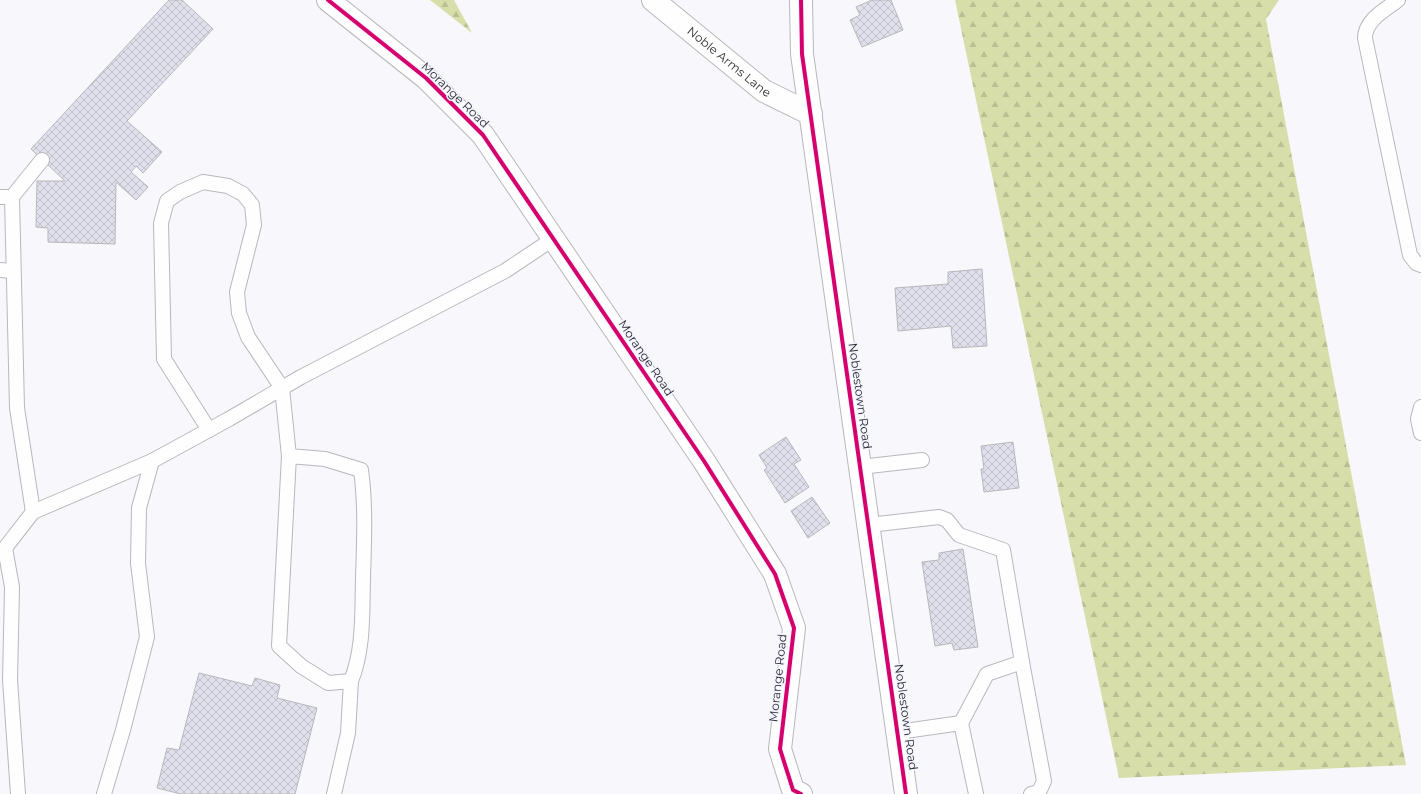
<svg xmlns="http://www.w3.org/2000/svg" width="1421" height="794" viewBox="0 0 1421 794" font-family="Montserrat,sans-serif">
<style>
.forest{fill:url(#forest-firs)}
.building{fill:url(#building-cross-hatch);stroke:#b7b7bb}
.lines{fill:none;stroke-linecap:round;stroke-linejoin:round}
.lane-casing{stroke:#b7b8bc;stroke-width:16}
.street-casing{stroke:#b7b8bc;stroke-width:24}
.secondary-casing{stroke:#b7b8bc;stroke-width:24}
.lane{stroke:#fefeff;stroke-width:14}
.street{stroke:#fefeff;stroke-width:22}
.secondary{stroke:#fefeff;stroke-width:22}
.cycleway-casing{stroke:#f4f5ff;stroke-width:6}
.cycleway{stroke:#d6006c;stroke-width:4}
.labels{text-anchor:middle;stroke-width:3;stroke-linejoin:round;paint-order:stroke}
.street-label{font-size:12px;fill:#2c2c30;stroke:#f4f5ff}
</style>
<defs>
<pattern id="forest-firs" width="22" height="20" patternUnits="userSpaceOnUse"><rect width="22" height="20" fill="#d7deaa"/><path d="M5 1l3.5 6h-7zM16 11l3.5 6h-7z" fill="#b9bf93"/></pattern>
<pattern id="building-cross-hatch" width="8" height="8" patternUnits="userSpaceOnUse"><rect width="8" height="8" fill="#e0e0ec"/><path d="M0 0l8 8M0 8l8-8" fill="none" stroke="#c0c0cb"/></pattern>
</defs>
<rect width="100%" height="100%" fill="#f7f7fc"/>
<g class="forest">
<path d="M430 0H454L472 33Z"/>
<path d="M955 0H1279L1266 19 1406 765 1119 778Z"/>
</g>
<g class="building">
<path d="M169 0H182L213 29 127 121 162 152 143 173 136 166 131 172 148 187 136 200 116 182 115 244 48 242V228L36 227 37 181H65L31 149Z"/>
<path d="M872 0H891L903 30 862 47 850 20 860 15 856 7Z"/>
<path d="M982 269 987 346 953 348 951 326 898 331 895 288 948 284V272Z"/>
<path d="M786 437 801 460 794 464 809 487 785 503 764 470 767 468 759 455Z"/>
<path d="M1013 442 1019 488 984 492 981 469H984L981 446Z"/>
<path d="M812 497 830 523 808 538 791 511Z"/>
<path d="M963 549 978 647 954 650 952 643 935 646 922 562 939 560V553Z"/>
<path d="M199 673 252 686 255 678 280 685 277 698 317 708 295 794H181L157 788 167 748 179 750Z"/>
</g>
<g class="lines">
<g class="lane-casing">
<g id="lane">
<path d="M1398 0C1385 10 1365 20 1365 38L1410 255 1416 263 1421 265"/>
<path d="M0 197H12L42 160"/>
<path d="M12 197 17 408 33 512"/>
<path d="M0 270 13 271"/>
<path d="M1421 407 1418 419 1421 433"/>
<path d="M209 430 164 359 161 223 167 201 180 192 203 182 228 186 243 194 252 205 254 225 237 292 239 313 248 337 282 388 289 456 325 459 361 470C366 506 364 543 363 579 362 613 364 649 351 681L328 683 301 666 279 646 289 456"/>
<path d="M860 467 922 460"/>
<path d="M869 525 939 517 947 520 959 535 1003 550 1022 662 987 674 961 723 898 732"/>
<path d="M1022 662 1044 781 1039 792 1031 794"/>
<path d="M961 723 976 794"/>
<path d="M18 794 10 680 12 587 5 548 33 512 152 461"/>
<path d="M104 794 123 730 147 637 138 563 139 508 152 461 229 419 301 377 505 271 553 239"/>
<path d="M334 794 348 733 351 681"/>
</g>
</g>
<g class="street-casing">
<g id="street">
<path id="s1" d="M653 0 764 91 811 114"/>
</g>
</g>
<g class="secondary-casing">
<g id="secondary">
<path d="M328 0 426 78 483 135 704 461 775 574 794 628 780 749 793 790 801 794"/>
<path d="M801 0 802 54 906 794"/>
</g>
</g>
<use href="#lane" class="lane"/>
<use href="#street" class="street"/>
<use href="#secondary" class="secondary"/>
<g class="cycleway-casing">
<g id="cycleway">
<path d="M328 0 426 78 483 135 704 461 775 574 794 628 780 749 793 790 801 794"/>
<path d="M801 0 802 54 906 794"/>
</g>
</g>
<use href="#cycleway" class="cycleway"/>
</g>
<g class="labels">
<g class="street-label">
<text dy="4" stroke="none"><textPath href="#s1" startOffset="98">Noble Arms Lane</textPath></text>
<text transform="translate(455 95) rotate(44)" y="4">Morange Road</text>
<text transform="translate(646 358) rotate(56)" y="4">Morange Road</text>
<text transform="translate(860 396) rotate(82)" y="4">Noblestown Road</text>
<text transform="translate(778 678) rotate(-84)" y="4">Morange Road</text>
<text transform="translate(906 717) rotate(82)" y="4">Noblestown Road</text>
</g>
</g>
</svg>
